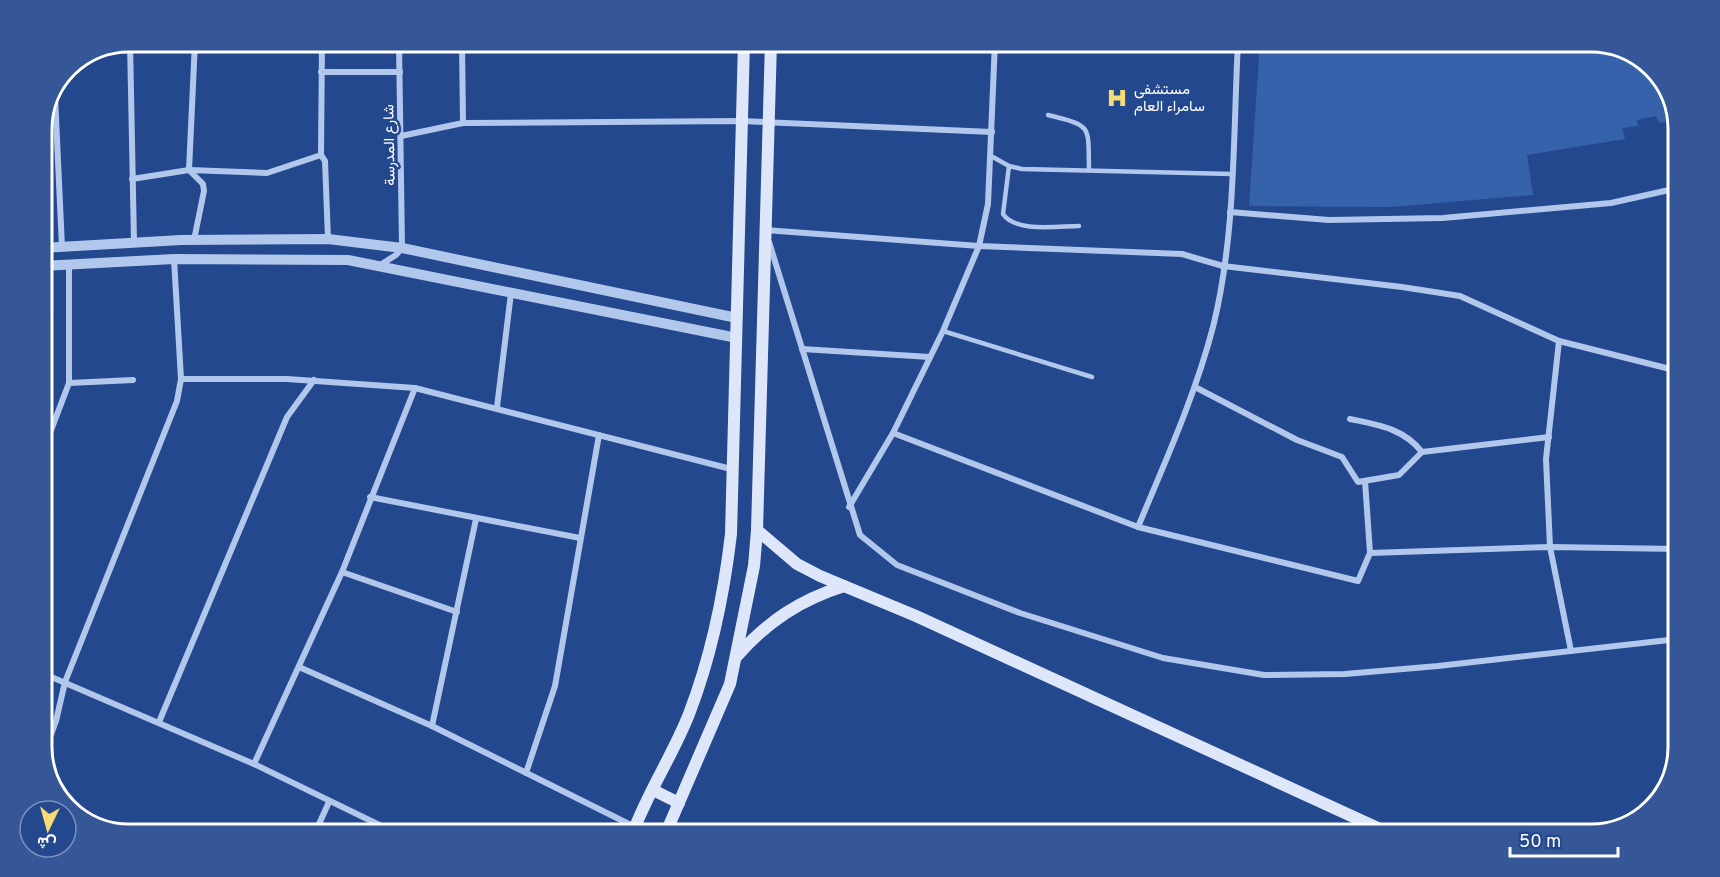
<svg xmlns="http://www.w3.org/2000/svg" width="1720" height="877" viewBox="0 0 1720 877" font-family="Overpass,Vazirmatn,sans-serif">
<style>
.green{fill:#3661ab}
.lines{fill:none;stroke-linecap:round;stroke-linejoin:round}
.service{stroke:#b2c7ec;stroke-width:4.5}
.minor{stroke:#b2c7ec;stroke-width:6}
.tertiary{stroke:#b2c7ec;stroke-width:10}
.secondary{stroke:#dee7f9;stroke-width:12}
.labels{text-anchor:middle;stroke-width:5;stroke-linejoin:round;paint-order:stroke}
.poi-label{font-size:15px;fill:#fff;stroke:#23488e;text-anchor:start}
.street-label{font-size:15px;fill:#fff;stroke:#23488e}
.rim{fill:none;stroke:#fff;stroke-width:3}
</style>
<rect width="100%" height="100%" fill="#23488e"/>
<path class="green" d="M1260 42H1590L1629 51 1663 81 1677 121 1659 123 1656 116 1637 120 1638 126 1622 128 1625 139 1527 155 1533 195 1391 207 1249 206Z"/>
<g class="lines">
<g class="service">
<path d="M1048 115C1093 126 1088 125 1089 170"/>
<path d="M991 156 1009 166 1022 169 1232 174"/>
<path d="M1009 166 1003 214C1016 233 1058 226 1079 226"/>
<path d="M943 331 1092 377"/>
</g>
<g class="minor">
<path d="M130 42 134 242"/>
<path d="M462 42 463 123"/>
<path d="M321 72H400"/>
<path d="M55 96 62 247"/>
<path d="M401 136 463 123 742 121 992 132"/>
<path d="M321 155 322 42"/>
<path d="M132 179 189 170 267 173 321 155 325 161 328 239"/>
<path d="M1230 212 1329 220 1443 218 1611 203 1678 188"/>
<path d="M765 230 979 246 1182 254 1223 266 1402 287 1460 296 1559 341 1678 371"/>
<path d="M194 240 204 191 203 184 189 170 195 42"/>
<path d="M769 242 860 535 897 565 1020 613 1163 658 1264 675 1345 674 1438 666 1678 639"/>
<path d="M380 265 396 255 402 248 399 42"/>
<path d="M1559 341 1546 459 1550 547 1571 651"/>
<path d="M802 349 930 357"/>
<path d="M181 379H287L415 388 731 469"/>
<path d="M69 383 133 380"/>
<path d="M1195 387 1297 440 1342 457 1358 482 1399 475 1422 452 1549 437"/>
<path d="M497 407 511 293"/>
<path d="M1350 419C1378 425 1403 428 1422 452"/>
<path d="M893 433 943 331 979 246 988 204 995 42"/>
<path d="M42 454 69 383V264"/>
<path d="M1365 481 1370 553"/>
<path d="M370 497 580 538"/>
<path d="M849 507 893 433 1138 527 1358 581 1370 553 1550 547 1678 549"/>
<path d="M1138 527C1165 462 1195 396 1213 327 1236 235 1233 136 1238 42"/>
<path d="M342 572 457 612"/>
<path d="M299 667 432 726 635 827"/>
<path d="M42 673 254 764 400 835"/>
<path d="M159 722 287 417 314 380"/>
<path d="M432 726 476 519"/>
<path d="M43 756 56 721 65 682 177 401 181 379 174 259"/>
<path d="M254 764 342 572 415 388"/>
<path d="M526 773 555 686 599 435"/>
<path d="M76 813 126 834"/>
<path d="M1390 831 1509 835"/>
<path d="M314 835 329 802"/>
</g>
<g class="tertiary">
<path d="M42 248 181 240 328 239 402 248 737 318"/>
<path d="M42 266 174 259 348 260 737 338"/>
</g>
<g class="secondary">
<path d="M757 530 797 564 820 576 916 616 1393 835"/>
<path d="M737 656C768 621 800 600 844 586"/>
<path d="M653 790 679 803"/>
<path d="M632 835C647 793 673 755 689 714 711 657 724 594 731 534L744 42"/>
<path d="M665 835 730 684 754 566 757 530 771 42"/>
</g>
</g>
<defs>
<g id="hospital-bare" transform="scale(1.62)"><path d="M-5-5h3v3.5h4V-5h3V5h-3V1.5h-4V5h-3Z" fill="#f7dc74" stroke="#23488e" stroke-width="2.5" paint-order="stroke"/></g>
</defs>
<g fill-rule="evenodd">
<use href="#hospital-bare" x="1117" y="98"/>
</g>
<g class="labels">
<g class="poi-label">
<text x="1134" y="94">مستشفى<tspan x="1134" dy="17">سامراء العام</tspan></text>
</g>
<g class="street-label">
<text transform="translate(389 145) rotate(-91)" y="5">شارع المدرسة</text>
</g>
</g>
<path d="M0 0H1720V877H0ZM129 52H1591A77 77 0 0 1 1668 129V747A77 77 0 0 1 1591 824H129A77 77 0 0 1 52 747V129A77 77 0 0 1 129 52Z" fill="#355797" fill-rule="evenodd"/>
<path class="rim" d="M129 52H1591A77 77 0 0 1 1668 129V747A77 77 0 0 1 1591 824H129A77 77 0 0 1 52 747V129A77 77 0 0 1 129 52Z"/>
<g transform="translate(48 829) rotate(185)"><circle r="28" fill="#23488e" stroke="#7b91bb" stroke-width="1.5"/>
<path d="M0-4.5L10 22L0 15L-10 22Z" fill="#f7dc74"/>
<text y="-9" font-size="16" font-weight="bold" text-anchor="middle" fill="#ffffff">ش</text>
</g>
<path d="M1510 847v9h108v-9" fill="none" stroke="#ffffff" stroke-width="3"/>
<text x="1519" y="847" font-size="18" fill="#ffffff" stroke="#23488e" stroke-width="4.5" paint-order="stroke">50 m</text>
</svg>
